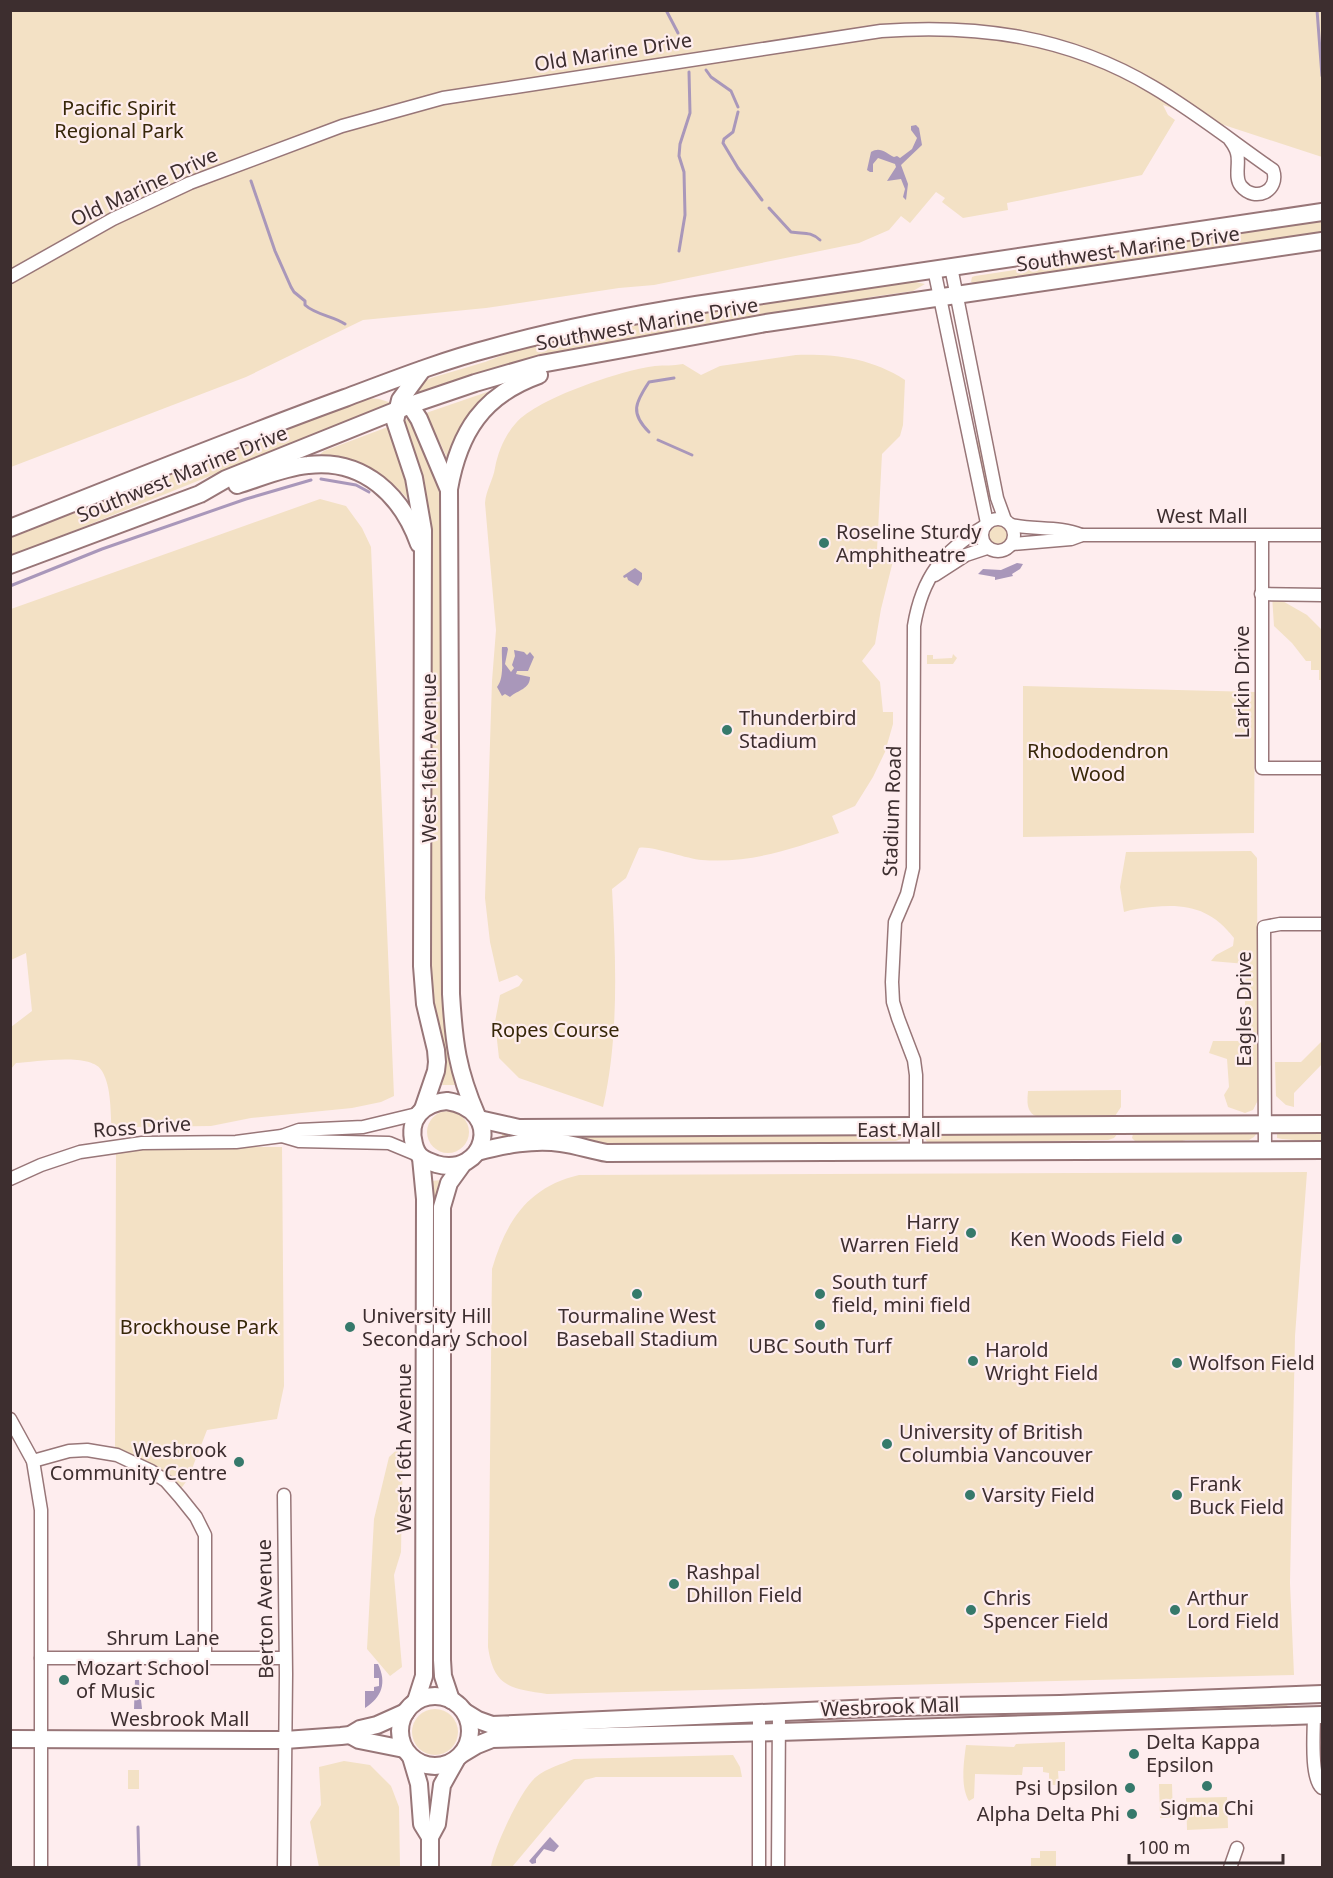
<svg xmlns="http://www.w3.org/2000/svg" width="1333" height="1878" viewBox="0 0 1333 1878" font-family="'Noto Sans',sans-serif">
<style>
.green{fill:#f3e1c5}
.water{fill:#a997ba}
.lines{fill:none;stroke-linecap:round;stroke-linejoin:round}
.stream{stroke:#a997ba;stroke-width:3}
.street-casing{stroke:#987678;stroke-width:15}
.secondary-casing{stroke:#987678;stroke-width:20}
.street{stroke:#fff;stroke-width:12}
.secondary{stroke:#fff;stroke-width:16}
.poi-dot{fill:#36796b;stroke:#feedee;stroke-width:2}
.labels{text-anchor:middle;stroke-width:4.5;stroke-linejoin:round;paint-order:stroke}
.street-label{font-size:20px;fill:#3d2e2f;stroke:#feedee}
.park-label{font-size:20px;fill:#372709;stroke:#feedee}
.poi-label{font-size:20px;fill:#3d2e2f;stroke:#feedee;text-anchor:start}
</style>
<rect width="100%" height="100%" fill="#feedee"/>
<g class="green">
<path d="M11 11H1322V157L1163 105 1168 115 1175 120 1142 175 1007 203 1008 210 963 218 942 202 945 198 936 192 910 223 901 216 889 230 859 243 654 285 619 288 486 308 363 320 246 377 11 467Z"/>
<path d="M1322 219V234L976 284 971 282 972 277 975 276 1073 261 1107 251Z"/>
<path d="M911 281 925 284 913 291 871 297 836 306 607 343 564 352 414 396 411 392 421 383 431 378 485 362 545 339 715 307Z"/>
<path d="M796 355C835 354 871 358 905 380L903 425 900 436 882 454 877 550 895 553 881 609 875 644 862 661 880 682 883 712H893V724L885 752 873 777 855 806 832 816 839 833C794 848 751 864 702 860 686 859 650 845 639 848L626 878 612 889C616 960 619 1038 603 1107L519 1078 499 1058 495 1022 500 995 519 986 523 980 517 975 499 982 490 942 485 898 492 681 496 630 485 503C486 490 493 480 495 468 498 452 505 435 516 423 538 398 622 370 655 366 665 365 673 366 683 364L701 375 720 366Z"/>
<path d="M493 390 496 392 449 462 426 413Z"/>
<path d="M369 398 379 399 392 403 11 556V538L349 403Z"/>
<path d="M409 418 432 462 443 510 445 697 429 696 404 425V421Z"/>
<path d="M393 425 412 479 411 503C387 473 357 457 318 456L324 451Z"/>
<path d="M982 440 993 495 986 496 975 441Z"/>
<path d="M320 499 346 506 362 528 371 547 394 1096 381 1102 352 1108 251 1118 211 1126 136 1127 112 1131C110 1113 112 1088 102 1071 92 1052 35 1062 16 1063L11 1069V1027L32 1011 26 953 11 960V609Z"/>
<circle cx="998" cy="535" r="9"/>
<path d="M1272 595 1307 615 1322 630V680H1319V670H1311V661H1306L1292 643 1274 626Z"/>
<path d="M953 654 957 658 953 664H927V655H933V659L952 658Z"/>
<path d="M1023 686 1255 692 1254 833 1023 837Z"/>
<path d="M429 701 445 702 450 1061 455 1085H442C450 1057 440 1034 434 1007 432 996 431 985 430 974Z"/>
<path d="M1251 851 1257 858 1258 1100 1253 1110 1245 1113 1228 1107 1224 1095 1229 1087 1227 1059 1209 1053 1213 1041H1244L1246 964 1211 961 1216 955 1233 946 1234 938C1212 909 1187 903 1152 907 1143 908 1133 909 1124 912L1120 887 1126 852Z"/>
<path d="M1322 1041V1064L1294 1093V1107L1286 1105 1276 1096 1275 1062H1301Z"/>
<path d="M1121 1090V1107L1115 1116 1039 1117C1026 1114 1027 1102 1028 1091Z"/>
<circle cx="448" cy="1132" r="21"/>
<path d="M1277 1131H1322V1142L1282 1139 1277 1138Z"/>
<path d="M1119 1132 1114 1138 1108 1140 1054 1141 1012 1146 929 1145 925 1139 927 1134Z"/>
<path d="M1136 1132H1257V1133L1254 1137 1249 1140H1186L1170 1144 1139 1145 1132 1138 1133 1134Z"/>
<path d="M502 1133H901V1139L896 1141 837 1142 815 1147 617 1148 502 1140Z"/>
<path d="M150 1147H282L284 1386 277 1419 207 1430 188 1479 180 1490 115 1451 116 1150Z"/>
<path d="M1307 1172 1295 1336 1290 1583 1294 1675 547 1694C511 1688 494 1688 488 1647L492 1269C506 1221 528 1187 579 1175Z"/>
<path d="M442 1180 437 1193 436 1421H432L431 1181Z"/>
<path d="M432 1431H435V1673L431 1674Z"/>
<path d="M403 1444 401 1552 394 1575 402 1667 390 1676 367 1649 374 1519 389 1457Z"/>
<path d="M1209 1701 1228 1706 1287 1705 1291 1710 1087 1715 1096 1711 1153 1709 1179 1703Z"/>
<circle cx="435" cy="1732" r="23"/>
<path d="M1065 1742V1771H1058L1059 1785H1049V1773L1043 1772V1767H1023L1022 1775 975 1774 974 1798 969 1801C960 1787 964 1761 966 1745L1014 1747 1016 1744Z"/>
<path d="M733 1755 740 1767 742 1777H596L585 1780 512 1867H491C494 1848 521 1789 536 1777 547 1768 562 1764 574 1759Z"/>
<path d="M344 1761 370 1765 391 1786 399 1807 400 1867H319L310 1822 321 1805 319 1767Z"/>
<rect x="128" y="1770" width="11" height="19"/>
<path d="M1159 1784H1172L1173 1817 1160 1818Z"/>
<path d="M1227 1797 1228 1828 1187 1830 1186 1798Z"/>
<path d="M1040 1851H1056V1867H1031V1858H1040Z"/>
</g>
<g class="water">
<path d="M916 125 919 128 922 145 901 165 908 184 906 200 903 197 905 189 901 179 887 181 896 167 895 164 878 158 873 164V172H870L867 170 871 152C880 146 886 153 894 157L897 156 900 158 912 149 917 138 911 130V126Z"/>
<path d="M1017 563 1023 564 1020 569 1012 574 1013 576 995 580V577L978 574 983 569 1001 570Z"/>
<path d="M635 568 642 573V579L638 586 628 580 627 577 624 578 623 576Z"/>
<path d="M502 647H507L508 649 505 664 511 672 514 668 512 665 515 656 514 650 524 652 527 655 530 652 534 657 528 671H517L516 674 530 677C530 689 518 690 510 697L505 694 502 696 497 687C505 677 501 657 502 647Z"/>
<path d="M374 1664H378C387 1683 382 1697 365 1708V1691H374V1687L379 1686V1678H374Z"/>
<path d="M135 1680H139L142 1709H134Z"/>
<path d="M550 1837 559 1846 554 1852 544 1849 536 1859V1863L532 1864 529 1861Z"/>
</g>
<g class="lines">
<g class="stream">
<path d="M666 10 678 33"/>
<path d="M1317 10 1322 76"/>
<path d="M706 70 711 77 731 91 738 107"/>
<path d="M738 112 733 132 724 139 723 143 738 168 762 200"/>
<path d="M251 181 275 251 291 287 294 292 305 301V305C316 315 333 316 345 324"/>
<path d="M769 208 791 232C804 234 810 231 820 240"/>
<path d="M679 251 685 215 684 172 679 156 680 144 690 113 689 72"/>
<path d="M649 432C630 413 635 403 649 382L674 378"/>
<path d="M658 440 692 455"/>
<path d="M321 479 356 485 369 492"/>
<path d="M10 586 102 549 246 499 311 480"/>
<path d="M138 1827 139 1868"/>
</g>
<g class="street-casing">
<g id="street">
<path d="M951 267 997 498 1005 520"/>
<path d="M934 269 987 523"/>
<path d="M10 277 113 219 190 183 342 126 443 98 881 31C977 24 1068 36 1153 87 1194 111 1233 142 1273 170 1280 191 1255 203 1241 186 1234 178 1240 163 1237 153 1236 149 1233 144 1230 140"/>
<circle cx="998" cy="535" r="16"/>
<path d="M1012 525C1034 530 1060 526 1081 535"/>
<path d="M1262 536V768H1322"/>
<path d="M1012 544 1071 539 1082 535H1322"/>
<path d="M935 575 966 555 987 548"/>
<path d="M1261 594 1322 595"/>
<path d="M282 1136 299 1141 389 1143 418 1155"/>
<path d="M1265 1150 1264 927 1280 924H1322"/>
<path d="M916 1151V1075L914 1060 898 1018 893 1002 892 982 895 922 907 894 913 868 914 626C922 577 943 551 985 526"/>
<path d="M10 1179 41 1165 80 1152 142 1143 236 1142 282 1136 299 1130 363 1127 417 1114"/>
<path d="M10 1419 33 1461 41 1510V1868"/>
<path d="M33 1461 69 1451 87 1450 117 1455 151 1471 166 1481 180 1497 196 1517 205 1535V1657"/>
<path d="M41 1658H285"/>
<path d="M1314 1715C1314 1731 1310 1778 1322 1788"/>
<path d="M284 1868 286 1674 284 1495"/>
<path d="M759 1868V1713"/>
<path d="M778 1868 779 1713"/>
<path d="M1230 1868 1237 1848"/>
</g>
</g>
<g class="secondary-casing">
<g id="secondary">
<path d="M422 370 400 400 395 421 414 478 423 530 422 966 425 1004 436 1050 437 1062 436 1071 423 1109"/>
<path d="M410 405 419 419 449 490 451 994C454 1043 457 1070 477 1116"/>
<path d="M237 485C260 478 284 467 308 465 364 458 402 496 419 544"/>
<path d="M449 489C459 432 483 395 539 375"/>
<path d="M10 528C122 484 232 439 345 398 393 380 441 361 491 348 559 329 627 316 696 305L1322 212"/>
<path d="M10 565 200 494 226 479 410 405 475 383 541 364 766 323 1322 241"/>
<path d="M447 1101C505 1110 485 1178 436 1164 424 1160 417 1157 414 1144 407 1119 423 1103 447 1101Z"/>
<path d="M479 1119 519 1128 1322 1124"/>
<path d="M477 1152C504 1145 533 1139 561 1143 576 1145 591 1150 607 1153L1322 1150"/>
<circle cx="435" cy="1731" r="35"/>
<path d="M451 1700 443 1676 442 1660V1207L449 1183 462 1165"/>
<path d="M416 1701 424 1676 425 1199 421 1158"/>
<path d="M465 1712 478 1720 492 1725 896 1707 1060 1704 1322 1694"/>
<path d="M350 1735 359 1740 404 1749"/>
<path d="M10 1739 285 1740 341 1736 350 1735 360 1729 377 1725 406 1712"/>
<path d="M462 1754 477 1745 492 1739 779 1732 1322 1715"/>
<path d="M411 1757 419 1784 422 1824 430 1837"/>
<path d="M430 1868V1837L437 1824 442 1785 456 1760"/>
</g>
</g>
<use href="#street" class="street"/>
<use href="#secondary" class="secondary"/>
</g>
<g class="poi-dot">
<circle cx="824" cy="543" r="6"/>
<circle cx="727" cy="730" r="6"/>
<circle cx="971" cy="1233" r="6"/>
<circle cx="1177" cy="1239" r="6"/>
<circle cx="637" cy="1294" r="6"/>
<circle cx="820" cy="1294" r="6"/>
<circle cx="820" cy="1325" r="6"/>
<circle cx="350" cy="1327" r="6"/>
<circle cx="973" cy="1361" r="6"/>
<circle cx="1177" cy="1363" r="6"/>
<circle cx="887" cy="1444" r="6"/>
<circle cx="239" cy="1462" r="6"/>
<circle cx="970" cy="1495" r="6"/>
<circle cx="1177" cy="1495" r="6"/>
<circle cx="674" cy="1584" r="6"/>
<circle cx="971" cy="1610" r="6"/>
<circle cx="1175" cy="1610" r="6"/>
<circle cx="64" cy="1680" r="6"/>
<circle cx="1134" cy="1754" r="6"/>
<circle cx="1207" cy="1786" r="6"/>
<circle cx="1130" cy="1788" r="6"/>
<circle cx="1132" cy="1814" r="6"/>
</g>
<g class="labels">
<g class="street-label">
<text transform="translate(613 52) rotate(-9)" y="7">Old Marine Drive</text>
<text transform="translate(144 187) rotate(-25)" y="7">Old Marine Drive</text>
<text transform="translate(1128 249) rotate(-8)" y="7">Southwest Marine Drive</text>
<text transform="translate(647 324) rotate(-10)" y="7">Southwest Marine Drive</text>
<text transform="translate(182 474) rotate(-22)" y="7">Southwest Marine Drive</text>
<text x="1202" y="523">West Mall</text>
<text transform="translate(1242 682) rotate(-90)" y="7">Larkin Drive</text>
<text transform="translate(429 758) rotate(-90)" y="7">West 16th Avenue</text>
<text transform="translate(892 811) rotate(-88)" y="7">Stadium Road</text>
<text transform="translate(1244 1009) rotate(-90)" y="7">Eagles Drive</text>
<text transform="translate(142 1127) rotate(-4)" y="7">Ross Drive</text>
<text x="899" y="1137">East Mall</text>
<text transform="translate(404 1448) rotate(-90)" y="7">West 16th Avenue</text>
<text transform="translate(265 1609) rotate(-91)" y="7">Berton Avenue</text>
<text x="163" y="1645">Shrum Lane</text>
<text transform="translate(890 1707) rotate(-2)" y="7">Wesbrook Mall</text>
<text x="180" y="1726">Wesbrook Mall</text>
</g>
<g class="park-label">
<text x="119" y="115">Pacific Spirit<tspan x="119" dy="23">Regional Park</tspan></text>
<text x="1098" y="758">Rhododendron<tspan x="1098" dy="23">Wood</tspan></text>
<text x="555" y="1037">Ropes Course</text>
<text x="199" y="1334">Brockhouse Park</text>
</g>
<g class="poi-label">
<text x="836" y="539">Roseline Sturdy<tspan x="836" dy="23">Amphitheatre</tspan></text>
<text x="739" y="725">Thunderbird<tspan x="739" dy="23">Stadium</tspan></text>
<text x="959" y="1229" text-anchor="end">Harry<tspan x="959" dy="23">Warren Field</tspan></text>
<text x="1165" y="1246" text-anchor="end">Ken Woods Field</text>
<text x="832" y="1289">South turf<tspan x="832" dy="23">field, mini field</tspan></text>
<text x="362" y="1323">University Hill<tspan x="362" dy="23">Secondary School</tspan></text>
<text x="637" y="1323" text-anchor="middle">Tourmaline West<tspan x="637" dy="23">Baseball Stadium</tspan></text>
<text x="820" y="1353" text-anchor="middle">UBC South Turf</text>
<text x="985" y="1357">Harold<tspan x="985" dy="23">Wright Field</tspan></text>
<text x="1189" y="1370">Wolfson Field</text>
<text x="899" y="1439">University of British<tspan x="899" dy="23">Columbia Vancouver</tspan></text>
<text x="227" y="1457" text-anchor="end">Wesbrook<tspan x="227" dy="23">Community Centre</tspan></text>
<text x="1189" y="1491">Frank<tspan x="1189" dy="23">Buck Field</tspan></text>
<text x="982" y="1502">Varsity Field</text>
<text x="686" y="1579">Rashpal<tspan x="686" dy="23">Dhillon Field</tspan></text>
<text x="983" y="1605">Chris<tspan x="983" dy="23">Spencer Field</tspan></text>
<text x="1187" y="1605">Arthur<tspan x="1187" dy="23">Lord Field</tspan></text>
<text x="76" y="1675">Mozart School<tspan x="76" dy="23">of Music</tspan></text>
<text x="1146" y="1749">Delta Kappa<tspan x="1146" dy="23">Epsilon</tspan></text>
<text x="1118" y="1795" text-anchor="end">Psi Upsilon</text>
<text x="1207" y="1815" text-anchor="middle">Sigma Chi</text>
<text x="1120" y="1821" text-anchor="end">Alpha Delta Phi</text>
</g>
</g>
<rect width="1333" height="1878" fill="none" stroke="#3d2e2f" stroke-width="24"/>
<path d="M1129 1854v9h154v-9" fill="none" stroke="#3d2e2f" stroke-width="3"/>
<text x="1138" y="1854" font-size="18" fill="#3d2e2f" stroke="#feedee" stroke-width="4.5" paint-order="stroke">100 m</text>
</svg>
